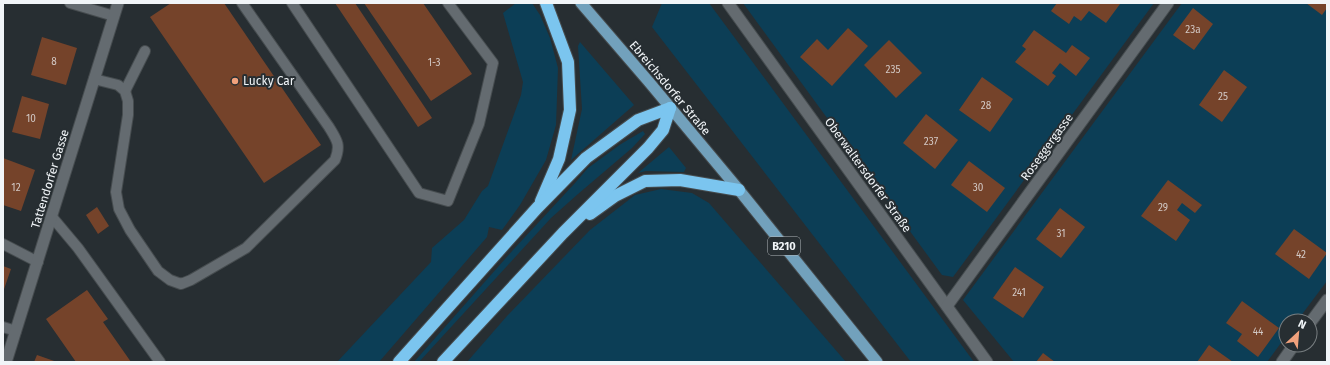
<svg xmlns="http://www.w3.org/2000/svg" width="1330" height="365" viewBox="0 0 1330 365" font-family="'Fira Sans',sans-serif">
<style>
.green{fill:#0c3e56}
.building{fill:#75432a}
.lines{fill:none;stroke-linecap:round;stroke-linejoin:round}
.service-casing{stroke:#464c4f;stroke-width:12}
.minor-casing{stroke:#464c4f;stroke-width:13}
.primary-casing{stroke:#464c4f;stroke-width:13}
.motorway-casing{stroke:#464c4f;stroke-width:14}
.service{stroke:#646b70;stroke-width:10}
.minor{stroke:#646b70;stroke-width:11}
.primary{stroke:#72a1bc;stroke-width:11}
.motorway{stroke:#7bc5ef;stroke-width:12}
.poi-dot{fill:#f1a17c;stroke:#272e32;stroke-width:1.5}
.labels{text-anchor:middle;stroke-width:4;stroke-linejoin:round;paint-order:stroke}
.number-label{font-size:10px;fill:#d2c8c4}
.shield{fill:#272e32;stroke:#b4b9bd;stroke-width:1}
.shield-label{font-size:11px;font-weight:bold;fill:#f1f5f8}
.poi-label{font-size:12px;fill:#f1f5f8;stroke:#272e32;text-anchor:start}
.street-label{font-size:12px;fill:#f1f5f8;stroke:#272e32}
</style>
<rect width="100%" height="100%" fill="#272e32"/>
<g class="green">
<path d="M516 3H532L540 15 550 38 558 68 556 125 546 160 520 205 502 230 489 227 487 237 379 362H337L431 262 432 248 464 220 482 191 488 186 521 95 523 82 503 13Z"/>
<path d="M662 3H709L974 362H911L652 27Z"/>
<path d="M743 3H1154L953 277 942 275Z"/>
<path d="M1182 3H1327V281L1297 321H1286V336L1267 362H1014L963 300Z"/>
<path d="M580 42 634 105 571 160 582 109 578 46Z"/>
<path d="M643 131 645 134 632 148 578 194 551 218 419 362H414L513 250 575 183 588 168 621 144Z"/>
<path d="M669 147 686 168 684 172 646 171 638 173Z"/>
<path d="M661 189 692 193 709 203 846 362H467L507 316 590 230 635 195Z"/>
</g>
<g class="building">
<path d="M171 3H224L321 145 264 183 150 17Z"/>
<path d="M335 3H355L432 118 418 127Z"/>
<path d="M364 3H423L472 74 431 101Z"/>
<path d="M1057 3H1118L1120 4 1106 23 1089 11 1081 21 1074 16 1069 24 1051 11Z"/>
<path d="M1306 3H1327V8L1322 15Z"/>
<path d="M1193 8 1213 24 1194 50 1173 35Z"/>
<path d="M848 28 868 46 832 86 800 57 817 39 828 50Z"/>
<path d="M1034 30 1066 53 1072 45 1090 58 1076 76 1060 63 1052 73 1056 76 1048 86 1015 62 1026 49 1022 46Z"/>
<path d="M42 37 77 48 66 85 31 75Z"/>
<path d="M889 40 922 73 896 98 864 65Z"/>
<path d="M1224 70 1247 87 1222 122 1199 105Z"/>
<path d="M982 77 1013 99 990 132 959 110Z"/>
<path d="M22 96 49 104 40 139 12 132Z"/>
<path d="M926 114 958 140 935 169 903 143Z"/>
<path d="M3 158 35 170 21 211 3 205Z"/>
<path d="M969 161 1005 188 987 212 951 185Z"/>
<path d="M1168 180 1202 205 1195 213 1182 203 1177 210 1190 220 1176 241 1141 216Z"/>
<path d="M97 207 109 226 98 234 86 215Z"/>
<path d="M1060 208 1085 227 1061 258 1036 239Z"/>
<path d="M1294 229 1327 253 1309 279 1275 254Z"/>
<path d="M3 266 11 269 3 292Z"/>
<path d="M1015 267 1044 287 1023 318 993 298Z"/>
<path d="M87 290 108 319 103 322 131 362H76L46 319Z"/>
<path d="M1242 301 1279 328 1258 357 1237 341 1242 334 1226 323Z"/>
<path d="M1209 345 1233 362H1197Z"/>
<path d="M1043 353 1055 362H1036Z"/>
<path d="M37 355 57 362H34Z"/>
</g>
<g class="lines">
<g class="service-casing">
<g id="service">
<path d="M70 3 114 16"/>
<path d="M292 3 419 193 448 201 479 124 493 63 448 3"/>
<path d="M94 79 118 85 125 91 128 101V115L116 192 119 209 130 230 158 271 170 280 181 284 191 280 246 248 335 160C341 145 337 140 329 127L242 3"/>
<path d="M125 91 145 51"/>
<path d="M52 217 78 248 160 362"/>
<path d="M3 244 38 262"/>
<path d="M3 327 16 331"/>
</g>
</g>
<g class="minor-casing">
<g id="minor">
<path d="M728 3 987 362"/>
<path d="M947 306 1168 3"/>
<path d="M1310 323 1327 300"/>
<path d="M6 362 118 3"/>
<path d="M1282 362 1294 345"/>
</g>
</g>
<g class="primary-casing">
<path id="primary" d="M581 3 649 82 739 190 877 362"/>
</g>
<g class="motorway-casing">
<g id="motorway">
<path d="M541 201 559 159 570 110 568 62 546 3"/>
<path d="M590 214 615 196 645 181 680 180 739 190"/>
<path d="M399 362 537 208 586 158 638 120 670 108"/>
<path d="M443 362 563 233 648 148 663 130 670 108"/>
</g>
</g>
<use href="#service" class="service"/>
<use href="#minor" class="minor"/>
<use href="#primary" class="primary"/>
<use href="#motorway" class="motorway"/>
</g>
<circle class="poi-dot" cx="235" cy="81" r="4"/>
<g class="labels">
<g class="number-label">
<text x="1193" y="33">23a</text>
<text x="54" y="65">8</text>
<text x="434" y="66">1-3</text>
<text x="893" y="73">235</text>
<text x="1223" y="100">25</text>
<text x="986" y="109">28</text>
<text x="31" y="122">10</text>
<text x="931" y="145">237</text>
<text x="16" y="191">12</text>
<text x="978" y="191">30</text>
<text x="1163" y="211">29</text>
<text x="1061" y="237">31</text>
<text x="1301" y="258">42</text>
<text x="1019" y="296">241</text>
<text x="1258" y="335">44</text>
</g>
<rect class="shield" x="768" y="237" width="32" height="18" rx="3"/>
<g class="shield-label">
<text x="784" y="250">B210</text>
</g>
<g class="poi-label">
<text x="243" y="85">Lucky Car</text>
</g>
<g class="street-label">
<text transform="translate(670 88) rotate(50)" y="4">Ebreichsdorfer Straße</text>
<text transform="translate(1047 147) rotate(-54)" y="4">Roseggergasse</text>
<text transform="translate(868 175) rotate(54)" y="4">Oberwaltersdorfer Straße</text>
<text transform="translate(50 179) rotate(-73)" y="4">Tattendorfer Gasse</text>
</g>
</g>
<rect width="1330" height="365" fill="none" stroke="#f1f5f8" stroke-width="8"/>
<g transform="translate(1298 333) rotate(26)"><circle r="19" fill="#272e32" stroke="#787e81"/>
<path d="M0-3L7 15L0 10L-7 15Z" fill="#f1a17c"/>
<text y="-6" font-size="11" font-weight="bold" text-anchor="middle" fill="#f1f5f8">N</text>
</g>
</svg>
